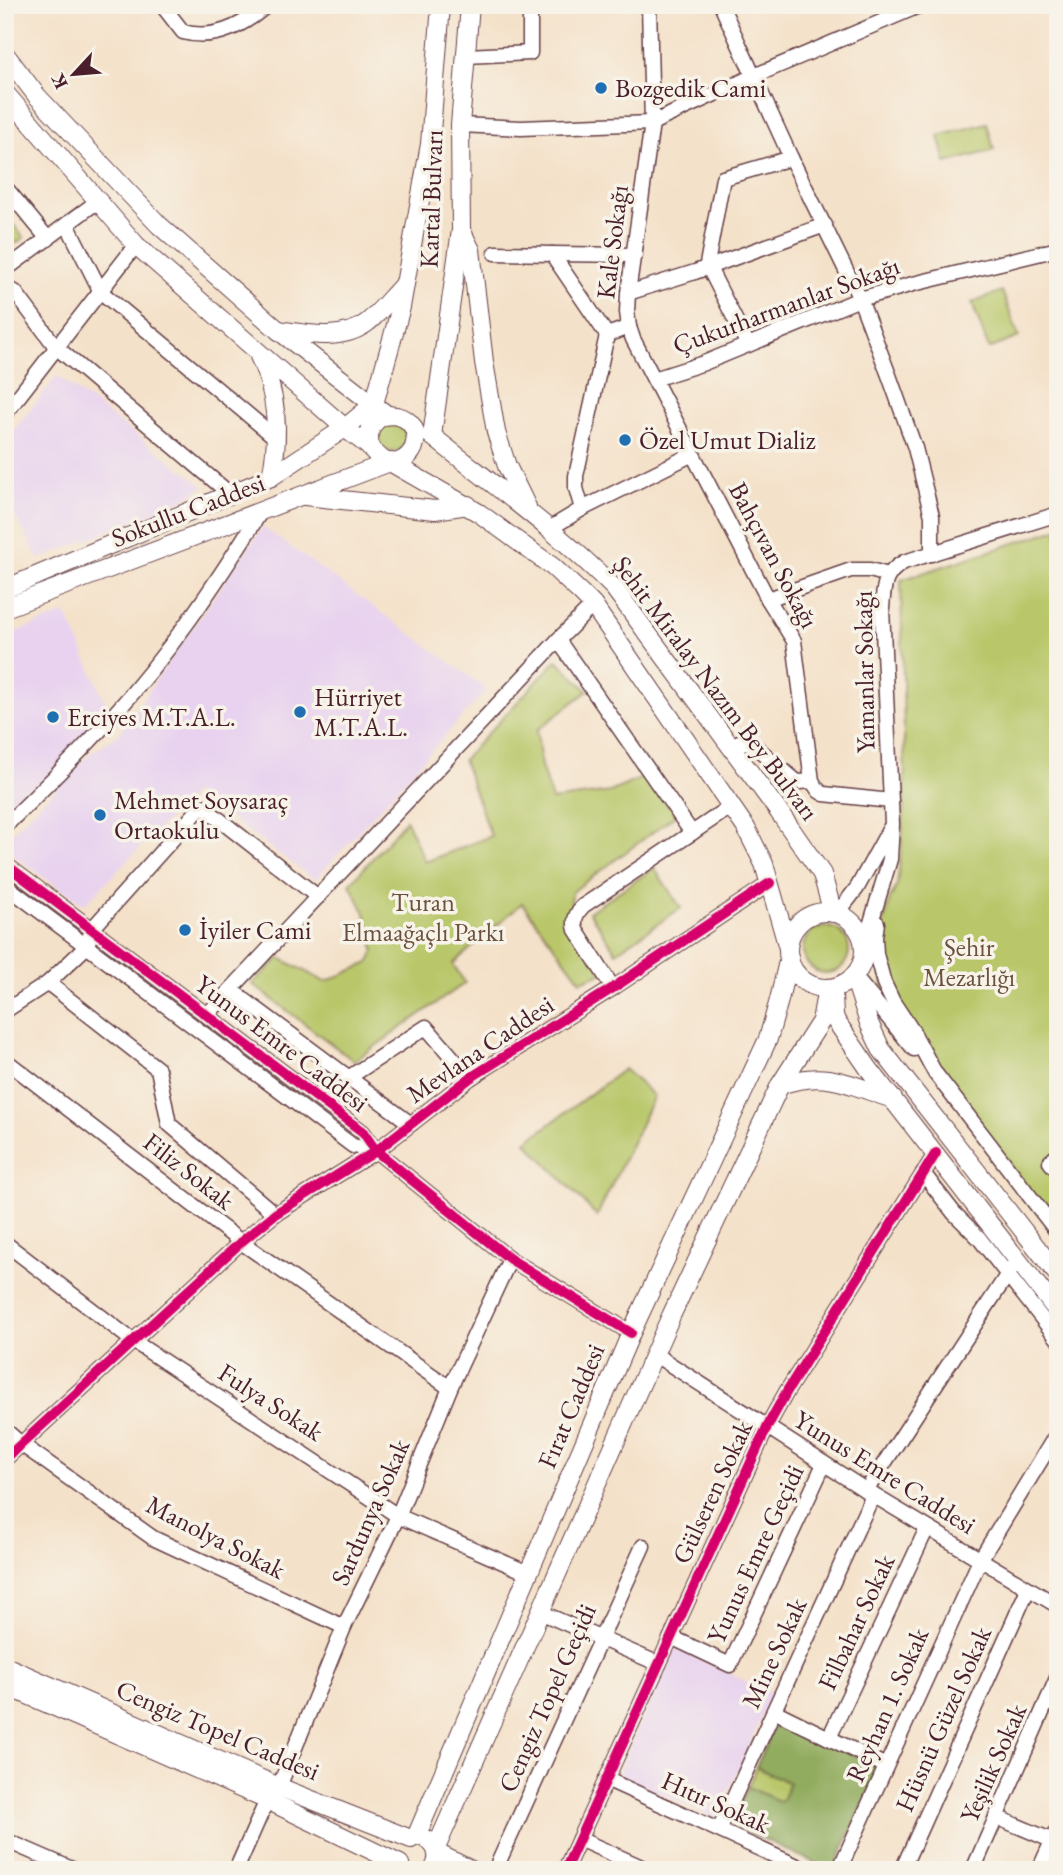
<svg xmlns="http://www.w3.org/2000/svg" width="1063" height="1875" viewBox="0 0 1063 1875" font-family="'EB Garamond',serif">
<style>
.built{fill:#e8d2ef}
.green{fill:#b9c76a;stroke:#82734a;stroke-width:2}
.forest{fill:#92ac5e;stroke:#6e6644;stroke-width:2}
.lines{fill:none;stroke-linecap:round;stroke-linejoin:round}
.minor-casing{stroke:#643c43;stroke-width:17}
.major-casing{stroke:#643c43;stroke-width:20}
.minor{stroke:#fff;stroke-width:14}
.major{stroke:#fff;stroke-width:18}
.cycleway-casing{stroke:#f7f3e8;stroke-width:15}
.cycleway{stroke:#d6006c;stroke-width:10}
.poi-dot{fill:#1f6fb2;stroke:#f7f3e8;stroke-width:2.5}
.labels{text-anchor:middle;stroke-width:7;stroke-linejoin:round;paint-order:stroke}
.poi-label{font-size:26px;fill:#4a1f2b;stroke:#f7f3e8;text-anchor:start}
.street-label{font-size:26px;fill:#4a1f2b;stroke:#f7f3e8}
.park-label{font-size:26px;fill:#6b513e;stroke:#f7f3e8}
</style>
<rect width="100%" height="100%" fill="#f7f3e8"/>
<filter id="ink" filterUnits="userSpaceOnUse"><feTurbulence type="fractalNoise" baseFrequency=".0143" numOctaves="2"/><feDisplacementMap in="SourceGraphic" scale="14" xChannelSelector="R" yChannelSelector="G"/><feConvolveMatrix kernelMatrix="1 2 1 2 8 2 1 2 1" color-interpolation-filters="sRGB"/></filter>
<filter id="wash" filterUnits="userSpaceOnUse"><feTurbulence type="fractalNoise" baseFrequency=".00686" numOctaves="4" result="noise"/><feDisplacementMap in="SourceGraphic" scale="28" xChannelSelector="R" yChannelSelector="G"/><feGaussianBlur stdDeviation="1.57" result="paint"/><feColorMatrix in="noise" values="0 0 0 0 0 0 0 0 0 0 0 0 0 0 0 0 0 1.4 0 .05"/><feComposite in="paint" operator="in"/></filter>
<g filter="url(#wash)">
<rect width="100%" height="100%" fill="#f4e1c9"/>
<g class="built">
<path d="M57 376 204 486 176 504 39 559 5 497V441Z"/>
<path d="M263 527 487 689 315 880 194 792 84 905 5 850V839L91 753 118 735Z"/>
<path d="M66 613 108 707 94 727 5 820V636Z"/>
<path d="M673 1648 772 1693 716 1819 618 1774Z"/>
</g>
<g class="green">
<path d="M987 123 994 150 946 163 939 136Z"/>
<path d="M5 214 24 238 5 250Z"/>
<path d="M1002 291 1019 337 989 349 972 303Z"/>
<circle cx="392" cy="438" r="14"/>
<path d="M1058 529V1231L993 1145 882 984V929L890 899 897 885 901 852 905 786 901 580Z"/>
<path d="M557 660 588 691 537 730 541 766 552 800 610 792 649 775 681 811 572 892 570 917 604 972 581 981 522 903 453 964 465 983 354 1061 252 984 280 958 325 982 369 963 374 950 365 913 350 884 406 820 425 862 491 836 463 760Z"/>
<path d="M654 868 681 908 616 952 589 912Z"/>
<circle cx="826" cy="950" r="23"/>
<path d="M624 1069 654 1096 597 1216 526 1142Z"/>
<path d="M756 1767 790 1783 781 1802 748 1787Z"/>
</g>
<path class="forest" d="M777 1720 880 1767 834 1870H830L731 1824 748 1787 781 1802 790 1783 756 1767Z"/>
</g>
<g filter="url(#ink)">
<g class="lines">
<g class="minor-casing">
<g id="minor">
<path d="M162 5 183 32C215 41 243 26 267 5"/>
<path d="M721 5 791 158 860 299 890 378 915 448 932 516V554"/>
<path d="M466 56 530 53V5"/>
<path d="M460 125 521 128 652 123 754 76 921 5"/>
<path d="M5 187 48 239"/>
<path d="M67 224 101 292 277 439"/>
<path d="M495 253 552 254 607 335"/>
<path d="M552 254 635 255"/>
<path d="M5 270 98 201"/>
<path d="M5 287 15 292 56 347 230 494"/>
<path d="M628 293 695 272 825 225"/>
<path d="M629 327 633 339 768 599 794 641 812 781 819 791 824 794 891 801"/>
<path d="M748 345 707 264 723 178 791 158"/>
<path d="M654 379 704 363 860 299 913 284 1058 249"/>
<path d="M5 414 136 245"/>
<path d="M582 509 576 488V476L607 335 629 327 627 312 628 293 652 123 649 5"/>
<path d="M549 529 582 509 693 454"/>
<path d="M768 599 851 570H870L888 575"/>
<path d="M558 640 692 833"/>
<path d="M730 747 739 742 751 743 796 781 800 782 812 781"/>
<path d="M5 826C41 791 77 756 110 719 168 655 216 584 261 511"/>
<path d="M5 864 363 1132 376 1151 510 1259 631 1333"/>
<path d="M5 885 353 1146 376 1151"/>
<path d="M837 914 857 888 890 828"/>
<path d="M877 923 875 937 876 954 884 983 893 1002 913 1032 935 1073 1058 1233"/>
<path d="M864 946 890 859 892 824 882 608C884 586 883 574 904 562L1058 514"/>
<path d="M858 981 914 1049"/>
<path d="M48 983 158 1069 169 1124 275 1214"/>
<path d="M613 988 576 930C573 920 576 913 583 906L732 806"/>
<path d="M231 990 411 1124"/>
<path d="M5 1011 48 983 87 946 92 929 202 806 318 897"/>
<path d="M207 1015 558 640 593 605"/>
<path d="M5 1060 241 1242 450 1388"/>
<path d="M348 1078 426 1027 470 1078"/>
<path d="M1058 1155 1050 1162 1058 1171"/>
<path d="M923 1173 954 1213 979 1238 1058 1339"/>
<path d="M5 1243 133 1341 398 1516 528 1573"/>
<path d="M654 1354 873 1495 1058 1606"/>
<path d="M5 1430 21 1444 153 1538 344 1627"/>
<path d="M5 1459 241 1242 275 1214 376 1151 470 1078 613 988 770 883"/>
<path d="M866 1491 1017 1260"/>
<path d="M540 1612 659 1664"/>
<path d="M671 1637 730 1665 824 1464"/>
<path d="M774 1711 886 1766"/>
<path d="M829 1738 927 1528"/>
<path d="M606 1779 806 1870"/>
<path d="M279 1787 344 1627 398 1516 450 1388 510 1259"/>
<path d="M996 1817 1058 1843"/>
<path d="M719 1830 873 1495"/>
<path d="M579 1839 648 1870"/>
<path d="M5 1840 74 1870"/>
<path d="M236 1870 267 1800"/>
<path d="M495 1870 643 1546"/>
<path d="M565 1870 767 1427 787 1391 936 1153"/>
<path d="M839 1870 980 1560 1058 1432"/>
<path d="M902 1870 1028 1589"/>
<path d="M973 1870 1058 1676"/>
<path d="M1039 1870 1058 1828"/>
</g>
</g>
<g class="major-casing">
<g id="major">
<path d="M5 54 37 96 159 225 278 330 387 415"/>
<path d="M5 93 136 245 345 428C352 434 360 439 367 445 378 454 384 469 403 460 409 456 414 450 415 443 422 408 361 403 370 447"/>
<path d="M461 230 471 250 484 362 496 432 507 466 527 507"/>
<path d="M278 330C306 334 343 342 368 322 381 311 393 295 405 283"/>
<path d="M259 356C278 395 280 435 271 477"/>
<path d="M374 404 401 307 430 144 441 5"/>
<path d="M432 436C493 485 559 532 614 588L779 812 822 874 833 913"/>
<path d="M432 436 461 230 460 125 470 5"/>
<path d="M390 462 479 513 553 567 581 593 593 605 746 828 764 864 788 948"/>
<path d="M305 496 435 510 468 505"/>
<path d="M5 589 271 477 345 428 374 404"/>
<path d="M5 608 390 462"/>
<circle cx="826" cy="950" r="38"/>
<path d="M854 977 869 1023 881 1049 1058 1275"/>
<path d="M833 995 834 1015 836 1021 869 1069 1058 1312"/>
<path d="M780 1085C828 1069 849 1085 893 1099"/>
<path d="M5 1666 279 1787 411 1839"/>
<path d="M5 1685 267 1800 400 1864"/>
<path d="M416 1837 631 1333 768 1039 779 1000 789 957"/>
<path d="M428 1840C439 1848 440 1859 433 1870"/>
<path d="M436 1848 671 1316 780 1085 821 1021 827 988"/>
<path d="M437 1853 471 1870"/>
</g>
</g>
<use href="#minor" class="minor"/>
<use href="#major" class="major"/>
<g class="cycleway-casing">
<g id="cycleway">
<path d="M5 864 363 1132 376 1151 510 1259 631 1333"/>
<path d="M5 1459 241 1242 275 1214 376 1151 470 1078 613 988 770 883"/>
<path d="M565 1870 767 1427 787 1391 936 1153"/>
</g>
</g>
<use href="#cycleway" class="cycleway"/>
</g>
</g>
<g class="poi-dot">
<circle cx="601" cy="88" r="7"/>
<circle cx="625" cy="440" r="7"/>
<circle cx="300" cy="712" r="7"/>
<circle cx="53" cy="717" r="7"/>
<circle cx="100" cy="815" r="7"/>
<circle cx="185" cy="930" r="7"/>
</g>
<g class="labels">
<g class="poi-label">
<text x="615" y="97">Bozgedik Cami</text>
<text x="639" y="449">Özel Umut Dializ</text>
<text x="314" y="706">Hürriyet<tspan x="314" dy="30">M.T.A.L.</tspan></text>
<text x="67" y="726">Erciyes M.T.A.L.</text>
<text x="114" y="809">Mehmet Soysaraç<tspan x="114" dy="30">Ortaokulu</tspan></text>
<text x="199" y="939">İyiler Cami</text>
</g>
<g class="street-label">
<text transform="translate(431 199) rotate(-88)" y="9">Kartal Bulvarı</text>
<text transform="translate(612 242) rotate(-83)" y="9">Kale Sokağı</text>
<text transform="translate(786 305) rotate(-20)" y="9">Çukurharmanlar Sokağı</text>
<text transform="translate(188 510) rotate(-21)" y="9">Sokullu Caddesi</text>
<text transform="translate(774 555) rotate(62)" y="9">Bahçıvan Sokağı</text>
<text transform="translate(864 672) rotate(-91)" y="9">Yamanlar Sokağı</text>
<text transform="translate(716 688) rotate(53)" y="9">Şehit Miralay Nazım Bey Bulvarı</text>
<text transform="translate(282 1043) rotate(37)" y="9">Yunus Emre Caddesi</text>
<text transform="translate(480 1049) rotate(-34)" y="9">Mevlana Caddesi</text>
<text transform="translate(189 1171) rotate(38)" y="9">Filiz Sokak</text>
<text transform="translate(271 1402) rotate(33)" y="9">Fulya Sokak</text>
<text transform="translate(571 1406) rotate(-67)" y="9">Fırat Caddesi</text>
<text transform="translate(885 1472) rotate(32)" y="9">Yunus Emre Caddesi</text>
<text transform="translate(712 1492) rotate(-65)" y="9">Gülseren Sokak</text>
<text transform="translate(370 1512) rotate(-66)" y="9">Sardunya Sokak</text>
<text transform="translate(216 1537) rotate(27)" y="9">Manolya Sokak</text>
<text transform="translate(755 1554) rotate(-65)" y="9">Yunus Emre Geçidi</text>
<text transform="translate(856 1622) rotate(-65)" y="9">Filbahar Sokak</text>
<text transform="translate(774 1653) rotate(-65)" y="9">Mine Sokak</text>
<text transform="translate(547 1698) rotate(-66)" y="9">Cengiz Topel Geçidi</text>
<text transform="translate(887 1705) rotate(-66)" y="9">Reyhan 1. Sokak</text>
<text transform="translate(943 1719) rotate(-66)" y="9">Hüsnü Güzel Sokak</text>
<text transform="translate(218 1730) rotate(23)" y="9">Cengiz Topel Caddesi</text>
<text transform="translate(993 1763) rotate(-66)" y="9">Yeşilik Sokak</text>
<text transform="translate(716 1802) rotate(24)" y="9">Hıtır Sokak</text>
</g>
<g class="park-label">
<text x="423" y="911">Turan<tspan x="423" dy="30">Elmaağaçlı Parkı</tspan></text>
<text x="969" y="956">Şehir<tspan x="969" dy="30">Mezarlığı</tspan></text>
</g>
</g>
<rect width="1063" height="1875" fill="none" stroke="#f7f3e8" stroke-width="28"/>
<g transform="translate(74 74) rotate(244)" stroke="#f7f3e8" stroke-width="5" paint-order="stroke">
<path d="M0-5L12 26L0 18L-12 26Z" fill="#4a1f2b"/>
<text y="-10" font-size="19" font-weight="bold" text-anchor="middle" fill="#4a1f2b">K</text>
</g>
</svg>
